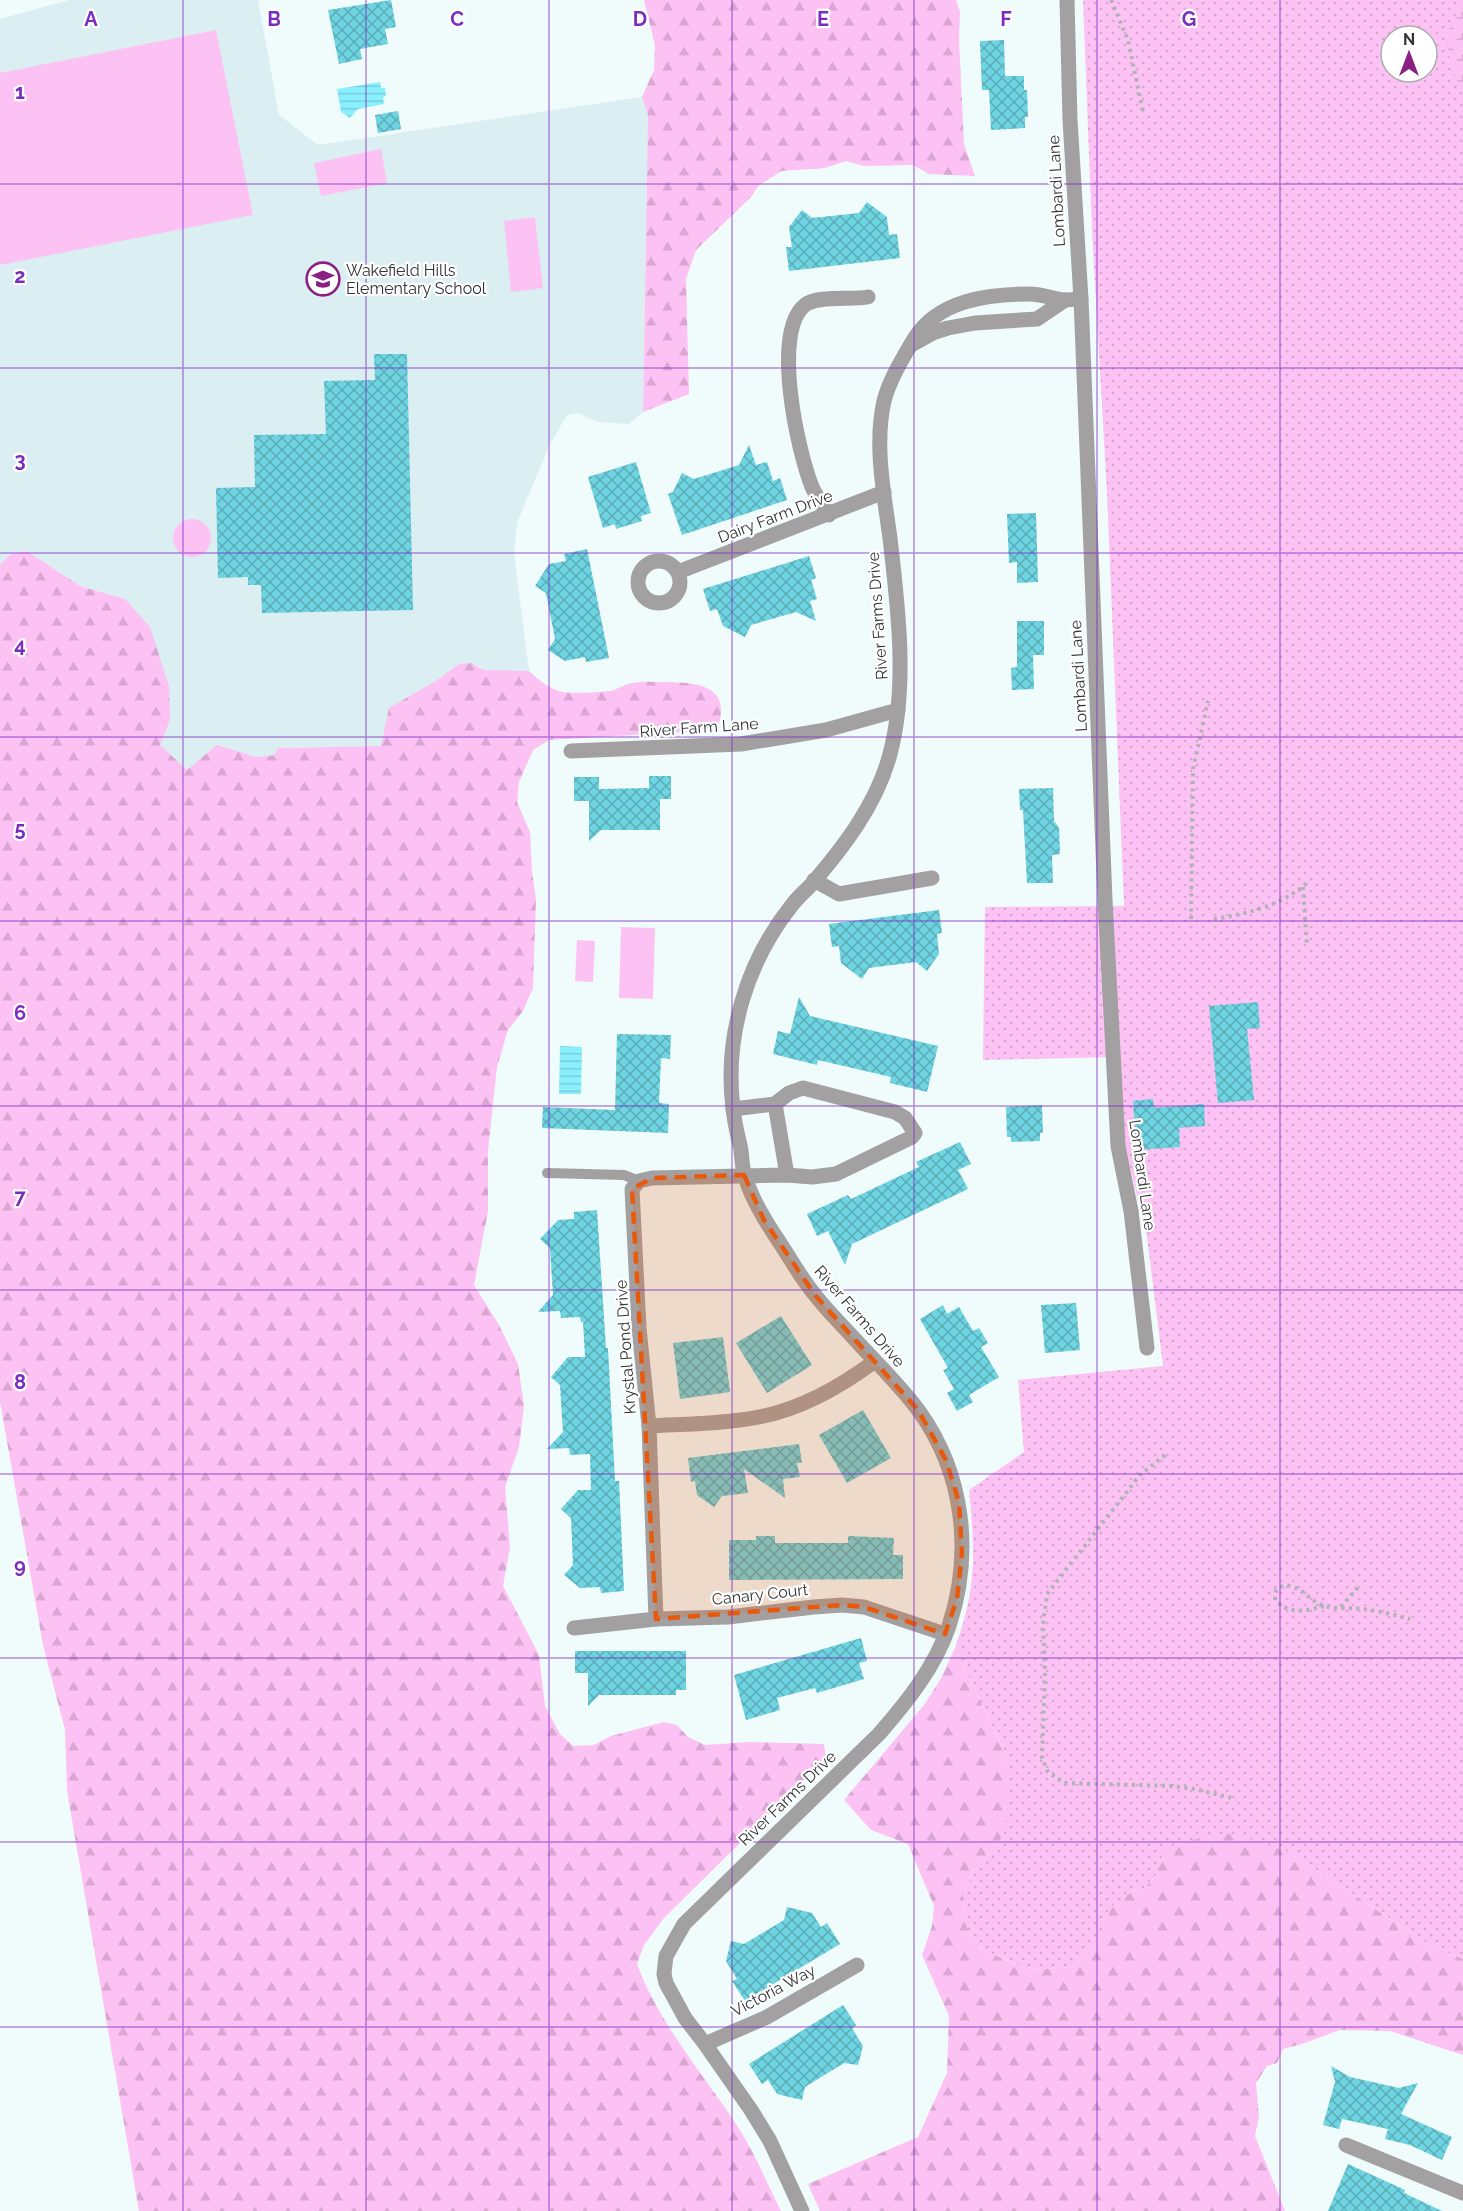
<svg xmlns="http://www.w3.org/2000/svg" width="1463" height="2211" viewBox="0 0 1463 2211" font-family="Raleway,sans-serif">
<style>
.built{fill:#dbeef1}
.grass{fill:url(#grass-dots);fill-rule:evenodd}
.forest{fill:url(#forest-firs)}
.wetland{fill:url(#wetland-marsh)}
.park{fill:#fdc2f4}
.water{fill:url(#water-rules)}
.building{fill:url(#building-cross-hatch)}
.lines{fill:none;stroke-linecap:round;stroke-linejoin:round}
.path{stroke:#acb4b5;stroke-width:4;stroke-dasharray:3 4.5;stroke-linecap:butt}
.lane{stroke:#a3a0a2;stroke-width:10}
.street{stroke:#a3a0a2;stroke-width:15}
.marked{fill:#e8590c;fill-opacity:0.2;stroke:#e8590c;stroke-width:4.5;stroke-dasharray:12 8;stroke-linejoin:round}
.grid{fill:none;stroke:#7b2cbf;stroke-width:1.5;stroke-opacity:0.55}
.labels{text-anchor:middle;stroke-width:4.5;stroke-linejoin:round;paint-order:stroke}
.street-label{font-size:16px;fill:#303435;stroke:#fff}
.poi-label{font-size:16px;fill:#303435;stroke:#fff;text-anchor:start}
.grid-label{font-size:20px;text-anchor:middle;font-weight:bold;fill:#7b2cbf;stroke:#fff;stroke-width:4.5;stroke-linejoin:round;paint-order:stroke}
</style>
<defs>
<pattern id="grass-dots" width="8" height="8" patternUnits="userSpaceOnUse" patternTransform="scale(1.5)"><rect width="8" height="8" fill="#fdc2f4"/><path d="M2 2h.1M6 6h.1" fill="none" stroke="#d9a7d2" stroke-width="1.8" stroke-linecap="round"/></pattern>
<pattern id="forest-firs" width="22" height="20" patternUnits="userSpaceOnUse" patternTransform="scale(1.5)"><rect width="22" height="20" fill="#fdc2f4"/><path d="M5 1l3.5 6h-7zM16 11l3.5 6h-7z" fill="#d9a7d2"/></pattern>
<pattern id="wetland-marsh" width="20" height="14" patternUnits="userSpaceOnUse" patternTransform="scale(1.5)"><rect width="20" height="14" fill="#fdc2f4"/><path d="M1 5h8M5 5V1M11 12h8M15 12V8" fill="none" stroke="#d9a7d2"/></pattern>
<pattern id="water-rules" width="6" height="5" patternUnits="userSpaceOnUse" patternTransform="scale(1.5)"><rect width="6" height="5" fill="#8af0fe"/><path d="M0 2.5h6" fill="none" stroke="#77ceda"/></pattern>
<pattern id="building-cross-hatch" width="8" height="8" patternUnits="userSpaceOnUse" patternTransform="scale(1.5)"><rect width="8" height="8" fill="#6ed4e2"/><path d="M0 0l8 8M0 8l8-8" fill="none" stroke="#5badb8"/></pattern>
</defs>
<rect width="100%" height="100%" fill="#f0fbfc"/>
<path class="built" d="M69 0H258L279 115 318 145 642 97 648 115 643 412 629 424 598 422 578 413 567 415 549 446 517 523 514 554 529 671 484 670 471 663 459 664 434 682 381 746 278 748 274 755 257 757 217 745 187 771 160 745 170 720 125 599 80 586 27 551 11 554 0 564V19Z"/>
<path class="grass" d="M1083 0H1463V1959L1428 1944 1289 1852 1166 1848 1155 1877 1143 1889 1132 1892 1104 1928 1094 1948 1073 1967 1029 1970 979 1948 966 1925 963 1894 975 1869 1000 1841 1008 1759 955 1648C977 1588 975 1552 969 1490L1024 1452 1018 1380 1163 1366 1147 1237 1125 1145 1119 1057 983 1060 985 907 1124 906 1107 493 1092 231ZM1391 36H1427V72H1391Z"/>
<g class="forest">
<path d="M644 0H956L960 12 959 40 964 144 975 176 929 174 913 165 864 166 846 161 825 168 782 171 759 185 751 197 696 250 686 279 689 394 643 412 648 115 642 97 654 70 655 46Z"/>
<path d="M27 551 80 586 125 599 150 627 169 686 170 720 160 745 187 770 217 745 257 757 274 755 278 748 381 746 389 708 434 682 459 664 471 663 484 670 529 671C539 680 550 690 564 692 578 694 597 692 611 691 618 689 625 684 632 683 643 681 654 682 664 682 699 682 733 686 717 730L549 740 533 750 519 782 517 802 530 832 532 871 536 899 533 988 523 1011 508 1030 497 1067 488 1151V1211L474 1285 499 1325 518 1364 524 1406 519 1447 505 1487 510 1547 503 1586 539 1655 545 1706 560 1734 573 1746 594 1745 611 1736 664 1722 677 1725 688 1737 705 1745 749 1742 824 1744 826 1758 664 1918 644 1945 637 1964C659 2023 700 2070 734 2121 753 2149 766 2181 781 2211H139L67 1791 65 1730 43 1645 0 1402V564L11 554Z"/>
<path d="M955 1648 1008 1759 1007 1815 1000 1841 975 1869 963 1894 966 1925 979 1948 1029 1970 1073 1967 1094 1948 1113 1905 1132 1892 1143 1889 1155 1877 1165 1848 1214 1834H1235L1289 1852 1428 1944 1463 1959V2055L1390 2031 1340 2030 1302 2044 1283 2049 1277 2063 1267 2066 1256 2083 1259 2117 1255 2136 1285 2211H820L808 2184 918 2137 947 2073 949 2016 922 1955 932 1926 934 1906 908 1844 871 1830 844 1800 924 1705 940 1680Z"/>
</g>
<path class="wetland" d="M1462 0H1463V95C1456 78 1445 54 1448 35 1449 23 1459 12 1462 0Z"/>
<g class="park">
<path d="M216 30 253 215 0 265V73Z"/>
<path d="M381 149 387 183 321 196 314 163Z"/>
<path d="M535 217 543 288 511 292 504 221Z"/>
<circle cx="192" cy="538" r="19"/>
<path d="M621 927 655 928 653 999 619 998Z"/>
<path d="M577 940 595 941 593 982 575 981Z"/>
</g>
<g class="water">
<path d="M380 82 381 88H385L386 96 383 97 384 104 358 109 350 118 341 112 337 89Z"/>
<path d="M560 1046 582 1047 581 1094H559Z"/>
</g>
<g class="building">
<path d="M391 0 396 27 385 29 388 44 360 49 362 59 339 64 328 10Z"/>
<path d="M1004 40 1005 76H1024V90H1027L1028 117H1025V128L991 130 989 90H982L980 41Z"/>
<path d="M398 111 401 129 378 133 375 115Z"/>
<path d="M867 202 887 217 889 235 897 234 900 258 789 271 786 247H792L789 227 802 210 812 218 859 213Z"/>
<path d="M374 354H407L413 610 262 613 261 585H248V577L218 578 216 488 255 487 254 435 326 434 324 381 375 380Z"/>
<path d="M749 445 756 465 767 462 773 481 780 478 787 500 682 535 668 494 673 492 682 473 694 479 739 465Z"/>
<path d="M636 462 651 513 641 516 642 521 616 529 615 524 603 528 588 477Z"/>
<path d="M1036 513 1038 582 1017 583V562L1009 563 1007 514Z"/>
<path d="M587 549 609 658 586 662 585 657 565 661 548 650 555 639 546 593 535 586 549 564 566 561 564 554Z"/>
<path d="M809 556 816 578 811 580 817 599 810 601 816 621 796 612 751 625 745 637 723 626 717 609 710 611 703 589Z"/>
<path d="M1017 621H1044V655H1033L1034 689 1012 690 1011 668 1017 667Z"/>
<path d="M649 776H671V799H660V830H601L589 841V801H574V777H599V789L649 788Z"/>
<path d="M1053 788 1054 821 1059 828 1060 854 1052 855 1053 883H1027L1023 810H1020L1019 789Z"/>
<path d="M939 910 942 933 937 934 939 954 927 971 916 962 869 968 862 979 841 963 839 946 832 947 829 924Z"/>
<path d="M799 997 810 1016 938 1046 927 1092 890 1083 891 1077 818 1060 817 1065 773 1054 778 1031 790 1034Z"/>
<path d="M1258 1002 1260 1028 1247 1029 1254 1100 1218 1103 1209 1006Z"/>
<path d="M617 1034 671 1035 670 1059 661 1058 659 1103 669 1104 668 1133 542 1128 543 1107 615 1110Z"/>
<path d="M1153 1099 1154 1108 1204 1104 1205 1126 1179 1128 1180 1147 1136 1150 1133 1101Z"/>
<path d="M1042 1105 1043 1133H1040V1141L1011 1142V1137H1007L1006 1107Z"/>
<path d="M960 1142 971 1164 958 1170 968 1189 852 1244 845 1265 828 1231 817 1236 807 1214 848 1195 851 1199 919 1167 916 1162Z"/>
<path d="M597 1210 606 1348H608L615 1481H619L624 1591 601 1593 600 1587 580 1588 564 1575 573 1565 571 1518 561 1509 578 1490H591L590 1454 570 1455 569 1448 547 1449 563 1432 560 1385 551 1377 568 1357H585L583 1322H581L580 1317 561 1318 560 1311 538 1312 553 1295 550 1248 540 1239 558 1220 574 1219V1212Z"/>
<path d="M1076 1303 1080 1350 1045 1353 1041 1305Z"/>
<path d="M943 1305 947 1314 959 1307 973 1331 979 1328 988 1343 981 1347 999 1377 969 1395 973 1402 957 1411 947 1393 954 1389 943 1370 948 1368 920 1319Z"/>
<path d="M781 1316 812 1365 767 1393 736 1343Z"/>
<path d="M723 1337 730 1392 680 1399 673 1343Z"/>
<path d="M863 1410 891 1458 847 1483 819 1435Z"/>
<path d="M799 1444 802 1463H797L800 1477 783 1479 785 1498 744 1469 748 1493 722 1496 714 1507 697 1495 695 1481 691 1482 688 1458Z"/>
<path d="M756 1536H775V1543H848V1536L894 1538 893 1555H903V1579L729 1580V1540H756Z"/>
<path d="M861 1638 867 1661 859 1663 864 1679 817 1693 815 1688 777 1698 780 1710 746 1720 734 1675Z"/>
<path d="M575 1651H686V1690H676V1695H599L588 1706V1673H575Z"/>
<path d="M787 1907 812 1913 821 1927 827 1923 840 1944 745 2001 732 1981 737 1979 726 1961 731 1941 744 1944 784 1920Z"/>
<path d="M843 2005 856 2025 852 2028 863 2046 858 2065 844 2063 805 2087 802 2100 777 2094 768 2080 762 2084 749 2064Z"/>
<path d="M1331 2066 1350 2077 1399 2088 1418 2083 1401 2114 1452 2137 1442 2160 1410 2145 1385 2139 1388 2129 1342 2119 1339 2129 1323 2125 1335 2082Z"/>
<path d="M1348 2164 1405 2190 1404 2193 1442 2211H1328Z"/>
</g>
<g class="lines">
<g class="path">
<path d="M1111 0 1128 40 1143 112"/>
<path d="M1303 887 1307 947"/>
<path d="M1191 919 1193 769 1208 701"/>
<path d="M1214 919C1247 914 1283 905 1308 882"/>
<path d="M1165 1455 1140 1475 1047 1594 1043 1624 1045 1673 1042 1758 1048 1772 1064 1783 1171 1786 1195 1789 1236 1799"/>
<path d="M1324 1606C1306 1611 1289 1615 1275 1600L1276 1590C1293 1576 1307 1599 1321 1605 1335 1610 1349 1607 1363 1609 1379 1611 1395 1615 1410 1619"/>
<path d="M1341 1607 1358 1587"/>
</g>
<path class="lane" d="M547 1173 624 1175 639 1181"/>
<g class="street">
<path d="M1067 0 1070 120 1081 299 1105 900 1118 1146 1131 1211 1147 1348"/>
<path d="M913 344 935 332 948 328 975 323 1037 319 1065 300"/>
<path d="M829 515C823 506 816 496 812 487 798 452 771 332 805 305 817 295 852 300 868 297"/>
<circle cx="659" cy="582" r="21"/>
<path d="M678 572 884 492"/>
<path d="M571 751 741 744 826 730 898 710"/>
<path d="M814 880 839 894 932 878"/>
<path d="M775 1104 787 1175"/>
<path d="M649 1426C685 1424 723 1424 759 1417 802 1409 840 1387 875 1361"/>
<path d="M656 1619 649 1426 639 1328 632 1189 639 1181 652 1178 787 1175 812 1177 836 1174 912 1137 915 1133 905 1118 895 1112 803 1088 789 1093 775 1104 733 1109"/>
<path d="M574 1628 656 1619 728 1617 814 1607 842 1605 864 1607 945 1634"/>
<path d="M705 2044 767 2017 857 1965"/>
<path d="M1346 2145 1463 2193"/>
<path d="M802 2211 770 2141 751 2110 705 2044 685 2018 666 1983 664 1974 666 1956 684 1924 879 1734C907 1702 935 1667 949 1626 973 1553 964 1474 919 1411 902 1388 881 1367 861 1346 846 1329 829 1313 815 1295 800 1277 789 1256 776 1237 764 1219 751 1198 745 1176 742 1168 742 1159 741 1150 738 1136 734 1122 733 1108 724 1036 747 961 792 905 797 898 804 892 810 886 843 848 877 804 890 754 908 687 898 607 890 538 884 494 874 445 884 401 890 378 903 358 914 339 938 300 988 294 1030 294 1042 294 1052 299 1064 300 1066 300 1080 299 1081 299"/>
</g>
</g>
<path class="marked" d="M744 1175 764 1220 815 1295 918 1410 946 1460 959 1502 962 1553 957 1599 945 1634 864 1607 842 1605 656 1619 632 1189 652 1178Z"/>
<path class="grid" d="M183 0V2211M366 0V2211M549 0V2211M732 0V2211M914 0V2211M1097 0V2211M1280 0V2211M0 184H1463M0 368H1463M0 553H1463M0 737H1463M0 921H1463M0 1106H1463M0 1290H1463M0 1474H1463M0 1658H1463M0 1842H1463M0 2027H1463"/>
<defs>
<g id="school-ring" transform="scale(1.725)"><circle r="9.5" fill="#fff" stroke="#8b1f83" stroke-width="1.5"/><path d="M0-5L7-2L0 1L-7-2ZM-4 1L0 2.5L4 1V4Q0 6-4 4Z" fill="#8b1f83"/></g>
</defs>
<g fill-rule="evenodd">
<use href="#school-ring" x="323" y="279"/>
</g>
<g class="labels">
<g class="street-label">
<text transform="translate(1056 191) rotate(-93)" y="6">Lombardi Lane</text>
<text transform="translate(775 516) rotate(-21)" y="6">Dairy Farm Drive</text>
<text transform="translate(877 616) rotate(-94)" y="6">River Farms Drive</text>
<text transform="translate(1078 676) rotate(-93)" y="6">Lombardi Lane</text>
<text transform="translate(699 727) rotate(-4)" y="6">River Farm Lane</text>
<text transform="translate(1143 1175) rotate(82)" y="6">Lombardi Lane</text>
<text transform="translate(860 1316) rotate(49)" y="6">River Farms Drive</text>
<text transform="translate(625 1347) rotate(-94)" y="6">Krystal Pond Drive</text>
<text transform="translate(760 1594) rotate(-6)" y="6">Canary Court</text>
<text transform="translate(787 1798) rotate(-44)" y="6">River Farms Drive</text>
<text transform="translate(773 1990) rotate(-28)" y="6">Victoria Way</text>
</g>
<g class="poi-label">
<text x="346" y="276">Wakefield Hills<tspan x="346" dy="18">Elementary School</tspan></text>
</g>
</g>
<g class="grid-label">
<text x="91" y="26">A</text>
<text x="274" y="26">B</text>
<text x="457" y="26">C</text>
<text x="640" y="26">D</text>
<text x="823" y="26">E</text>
<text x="1006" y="26">F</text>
<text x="1189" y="26">G</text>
<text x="20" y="99">1</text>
<text x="20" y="283">2</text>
<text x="20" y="467">3</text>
<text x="20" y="652">4</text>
<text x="20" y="836">5</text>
<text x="20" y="1020">6</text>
<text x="20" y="1204">7</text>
<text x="20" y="1389">8</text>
<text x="20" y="1573">9</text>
</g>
<g transform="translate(1409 54)"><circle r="28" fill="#ffffff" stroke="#acaeae" stroke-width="1.5"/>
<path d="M0-4.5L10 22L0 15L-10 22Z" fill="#8b1f83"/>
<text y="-9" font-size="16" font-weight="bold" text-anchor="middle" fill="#303435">N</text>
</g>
</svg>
